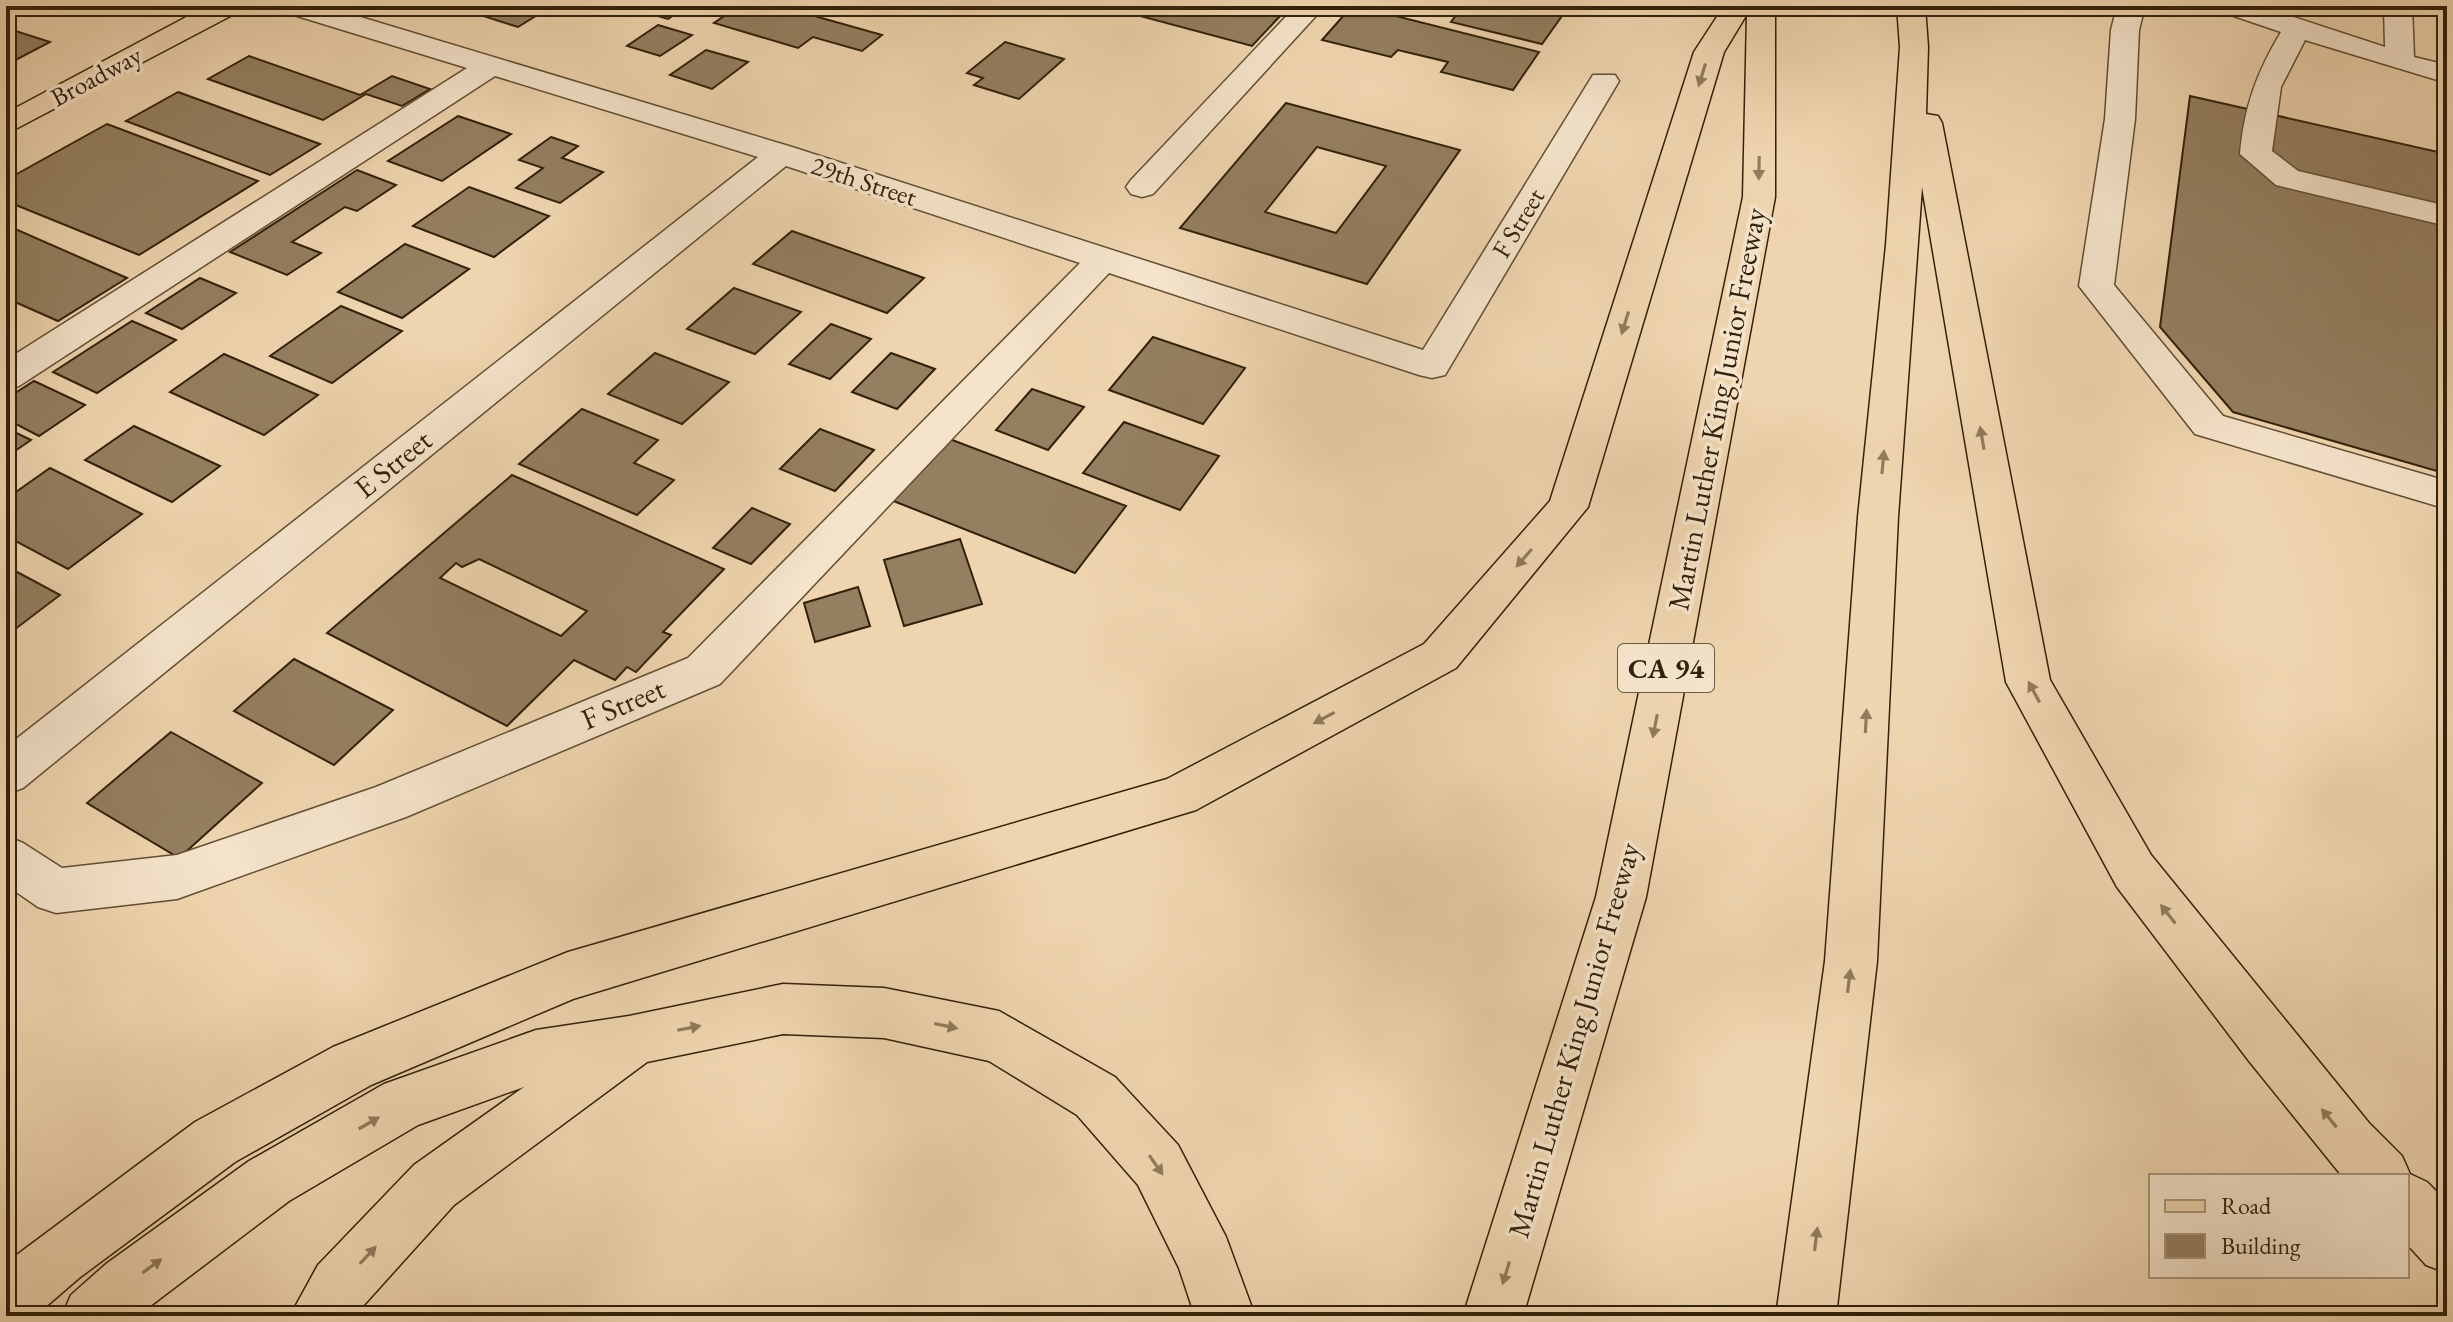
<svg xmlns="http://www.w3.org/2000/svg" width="2453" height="1322" viewBox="0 0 2453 1322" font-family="'EB Garamond',serif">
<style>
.building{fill:#947f60;stroke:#32210a;stroke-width:2;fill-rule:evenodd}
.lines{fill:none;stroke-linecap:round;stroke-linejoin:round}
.minor-casing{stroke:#614e33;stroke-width:3}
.major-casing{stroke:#32210a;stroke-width:3}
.highway-casing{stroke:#32210a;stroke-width:3}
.minor{fill:#f5e4cb;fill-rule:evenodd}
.major{fill:#efd5af;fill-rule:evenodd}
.highway{fill:#efd5af;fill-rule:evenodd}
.oneway{fill:#907b5c}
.labels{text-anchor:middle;stroke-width:7;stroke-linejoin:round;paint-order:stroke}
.far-street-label{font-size:26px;fill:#32210a;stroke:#f5e4cb}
.shield{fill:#f5e4cb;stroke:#6c5c44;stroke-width:2}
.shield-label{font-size:28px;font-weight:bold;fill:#32210a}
.street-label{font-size:30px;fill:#32210a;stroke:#f5e4cb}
</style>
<rect width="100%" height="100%" fill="#efd5af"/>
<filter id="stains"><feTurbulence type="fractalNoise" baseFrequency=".0025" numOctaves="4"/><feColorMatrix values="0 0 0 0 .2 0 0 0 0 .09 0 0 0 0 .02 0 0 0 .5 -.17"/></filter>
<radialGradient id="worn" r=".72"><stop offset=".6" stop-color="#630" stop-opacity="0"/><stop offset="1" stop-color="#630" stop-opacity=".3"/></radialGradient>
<g class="building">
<path d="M491 6H552L518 27 477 14Z"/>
<path d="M624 6H687L668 19Z"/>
<path d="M739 6H779L882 35 862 51 813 37 798 48 714 23Z"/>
<path d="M1103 6H1246L1281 15 1252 46Z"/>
<path d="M1352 6H1356L1539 52 1513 90 1441 72 1448 62 1398 50 1391 57 1322 40Z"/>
<path d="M1463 6H1537L1564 13 1542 44 1451 22Z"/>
<path d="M658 25 692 35 660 56 627 46Z"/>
<path d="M6 28 50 42 6 65Z"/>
<path d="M1005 42 1064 59 1019 99 974 85 983 78 967 73Z"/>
<path d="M706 50 748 62 712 89 670 75Z"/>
<path d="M249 56 360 95 392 76 430 89 402 106 366 94 323 120 208 79Z"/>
<path d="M178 92 320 144 270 175 126 121Z"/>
<path d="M2190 96 2447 154V474L2233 412 2160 327Z"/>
<path d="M1286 103 1460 150 1367 284 1180 228ZM1317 147 1386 166 1336 233 1265 212Z"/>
<path d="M458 116 511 134 442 181 388 161Z"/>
<path d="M107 124 258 181 139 255 6 201V180Z"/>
<path d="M551 137 578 146 562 158 603 172 560 203 516 188 543 168 519 160Z"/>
<path d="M357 170 396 185 357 211 345 207 292 242 321 253 287 275 230 252Z"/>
<path d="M469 187 549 216 494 257 413 226Z"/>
<path d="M6 225 127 278 58 321 6 298Z"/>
<path d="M792 231 924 278 887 313 753 264Z"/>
<path d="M405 244 469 269 402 318 338 292Z"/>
<path d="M200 278 236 293 182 329 146 313Z"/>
<path d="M734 288 801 312 755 354 687 329Z"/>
<path d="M341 306 402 331 332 383 270 356Z"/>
<path d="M132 321 176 340 97 393 53 372Z"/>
<path d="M831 324 871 339 830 379 789 364Z"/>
<path d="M1153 337 1245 368 1203 424 1109 390Z"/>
<path d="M655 353 729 382 682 424 608 394Z"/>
<path d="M891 353 935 369 897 409 852 392Z"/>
<path d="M224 354 318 395 264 435 170 392Z"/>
<path d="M34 381 85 405 39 436 6 419V399Z"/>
<path d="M1032 389 1084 407 1048 450 996 430Z"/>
<path d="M582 409 658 440 634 463 674 480 637 515 519 464Z"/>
<path d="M1124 422 1219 456 1180 510 1083 473Z"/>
<path d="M134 426 220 466 172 502 85 460Z"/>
<path d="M6 428 31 440 6 457Z"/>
<path d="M820 429 874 450 835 491 780 469Z"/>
<path d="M947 438 1126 506 1075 573 891 500Z"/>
<path d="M50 468 142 514 68 569 6 536V499Z"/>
<path d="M512 475 724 569 663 632 671 635 636 672 627 667 615 680 574 660 507 726 327 633ZM479 559 587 611 561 636 440 578 456 563 462 567Z"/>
<path d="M752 508 790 524 751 564 713 548Z"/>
<path d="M960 539 982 604 904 626 884 560Z"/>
<path d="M6 566 60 595 6 636Z"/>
<path d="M858 587 870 626 815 642 804 603Z"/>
<path d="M294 659 393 710 334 765 234 711Z"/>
<path d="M171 732 262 783 179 858 87 803Z"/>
</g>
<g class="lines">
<g class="minor-casing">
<g id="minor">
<path d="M280 6H324L792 147 1423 350 1593 75H1615L1619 81 1445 375 1432 378 1419 375 1109 273 720 684 406 817 177 899 56 913 38 907 6 885V836L23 843 62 868 177 855 376 787 688 658 1080 263 786 166 23 788 6 794V747L758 157 495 76 19 386 6 389V360L467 68 284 12Z"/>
<path d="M1296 6H1325L1153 194 1142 197 1131 194 1126 187 1131 180Z"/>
<path d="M2117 6H2145L2139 30 2135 119 2114 285 2223 416 2447 481V509L2195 434 2079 286 2105 119 2111 30Z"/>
<path d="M2218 6H2260L2385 47 2384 6H2412L2414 57 2447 65V83L2305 40 2281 87 2272 151 2298 171 2447 206V226L2276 185 2240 154C2244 107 2257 72 2281 32L2222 12Z"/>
</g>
</g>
<g class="major-casing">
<path id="major" d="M207 6H242L238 12 6 134V113Z"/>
</g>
<g class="highway-casing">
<g id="highway">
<path d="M1724 6H1775V197L1646 897 1523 1316H1463L1596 897 1743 197 1747 14 1724 52 1588 507 1456 668 1196 810 573 999 371 1085 235 1162 79 1278 35 1316H6V1263L195 1122 333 1047 568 952 1167 779 1424 644 1550 501 1694 52Z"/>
<path d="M1897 6H1925L1928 47 1926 114 1938 116 1942 123 2050 680 2151 855 2369 1123 2402 1156 2410 1174 2427 1182 2447 1202V1273L2426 1265 2407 1244V1176H2342L2249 1061 2117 887 2006 682 1922 187 1898 517 1877 961 1836 1316H1776L1825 961 1858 517 1886 245 1900 47Z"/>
<path d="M783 984 884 988 999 1011 1115 1077 1178 1145 1226 1237 1255 1316H1195L1179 1268 1138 1185 1077 1115 989 1061 884 1038 783 1034 647 1062 454 1205 354 1316H290L318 1265 414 1165 524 1087 418 1125 289 1201 137 1316H62L71 1295 106 1264 249 1161 384 1084 536 1030 629 1016Z"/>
</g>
</g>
<use href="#minor" class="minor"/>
<use href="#major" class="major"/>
<use href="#highway" class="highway"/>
</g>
<defs><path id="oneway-solid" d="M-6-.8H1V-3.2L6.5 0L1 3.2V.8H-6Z" transform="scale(2)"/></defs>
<g class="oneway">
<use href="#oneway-solid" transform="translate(1702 75) rotate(107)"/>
<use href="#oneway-solid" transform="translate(1759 168) rotate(91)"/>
<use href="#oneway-solid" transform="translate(1625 323) rotate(107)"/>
<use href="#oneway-solid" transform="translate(1982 438) rotate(-100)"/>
<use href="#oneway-solid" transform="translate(1883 462) rotate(-85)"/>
<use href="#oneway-solid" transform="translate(1524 558) rotate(131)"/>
<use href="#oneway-solid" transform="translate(2034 692) rotate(-118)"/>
<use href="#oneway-solid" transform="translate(1324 718) rotate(152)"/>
<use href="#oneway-solid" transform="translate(1866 721) rotate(-87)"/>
<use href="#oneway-solid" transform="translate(1655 726) rotate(101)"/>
<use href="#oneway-solid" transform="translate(2168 914) rotate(-128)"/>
<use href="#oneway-solid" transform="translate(1849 981) rotate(-83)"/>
<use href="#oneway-solid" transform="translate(946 1026) rotate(12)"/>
<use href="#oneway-solid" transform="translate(689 1028) rotate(-11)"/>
<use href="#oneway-solid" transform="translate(2329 1118) rotate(-129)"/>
<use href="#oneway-solid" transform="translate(369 1123) rotate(-30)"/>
<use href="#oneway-solid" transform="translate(1156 1165) rotate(55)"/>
<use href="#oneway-solid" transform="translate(1816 1239) rotate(-83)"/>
<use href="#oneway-solid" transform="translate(368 1255) rotate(-47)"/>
<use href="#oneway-solid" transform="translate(152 1266) rotate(-36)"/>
<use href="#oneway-solid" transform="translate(1506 1273) rotate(107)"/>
</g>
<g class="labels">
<g class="far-street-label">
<text transform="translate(96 76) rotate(-28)" y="9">Broadway</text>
<text transform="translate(864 181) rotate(18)" y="9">29th Street</text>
<text transform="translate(1518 223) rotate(-59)" y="9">F Street</text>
</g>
<rect class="shield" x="1618" y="644" width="96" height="48" rx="6"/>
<g class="shield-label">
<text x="1666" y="678">CA 94</text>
</g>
<g class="street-label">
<text transform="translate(1717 409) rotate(-79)" y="10">Martin Luther King Junior Freeway</text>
<text transform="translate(393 464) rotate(-39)" y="10">E Street</text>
<text transform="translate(623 704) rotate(-23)" y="10">F Street</text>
<text transform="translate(1574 1040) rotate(-74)" y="10">Martin Luther King Junior Freeway</text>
</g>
</g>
<rect width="2453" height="1322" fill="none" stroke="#efd5af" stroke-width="32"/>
<rect x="8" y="8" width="2437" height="1306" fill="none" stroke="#32210a" stroke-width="4"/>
<rect x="16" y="16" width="2421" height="1290" fill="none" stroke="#32210a" stroke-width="2"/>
<rect x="2149" y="1174" width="260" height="104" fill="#f5e4cb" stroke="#a7967e" stroke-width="2"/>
<rect x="2165" y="1200" width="40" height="12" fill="#efd5af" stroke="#a7967e" stroke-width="2"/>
<text x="2221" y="1214" font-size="24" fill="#32210a">Road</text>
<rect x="2165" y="1234" width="40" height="24" fill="#947f60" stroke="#a7967e" stroke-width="2"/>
<text x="2221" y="1254" font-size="24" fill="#32210a">Building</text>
<rect width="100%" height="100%" filter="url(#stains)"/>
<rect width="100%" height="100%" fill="url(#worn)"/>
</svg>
